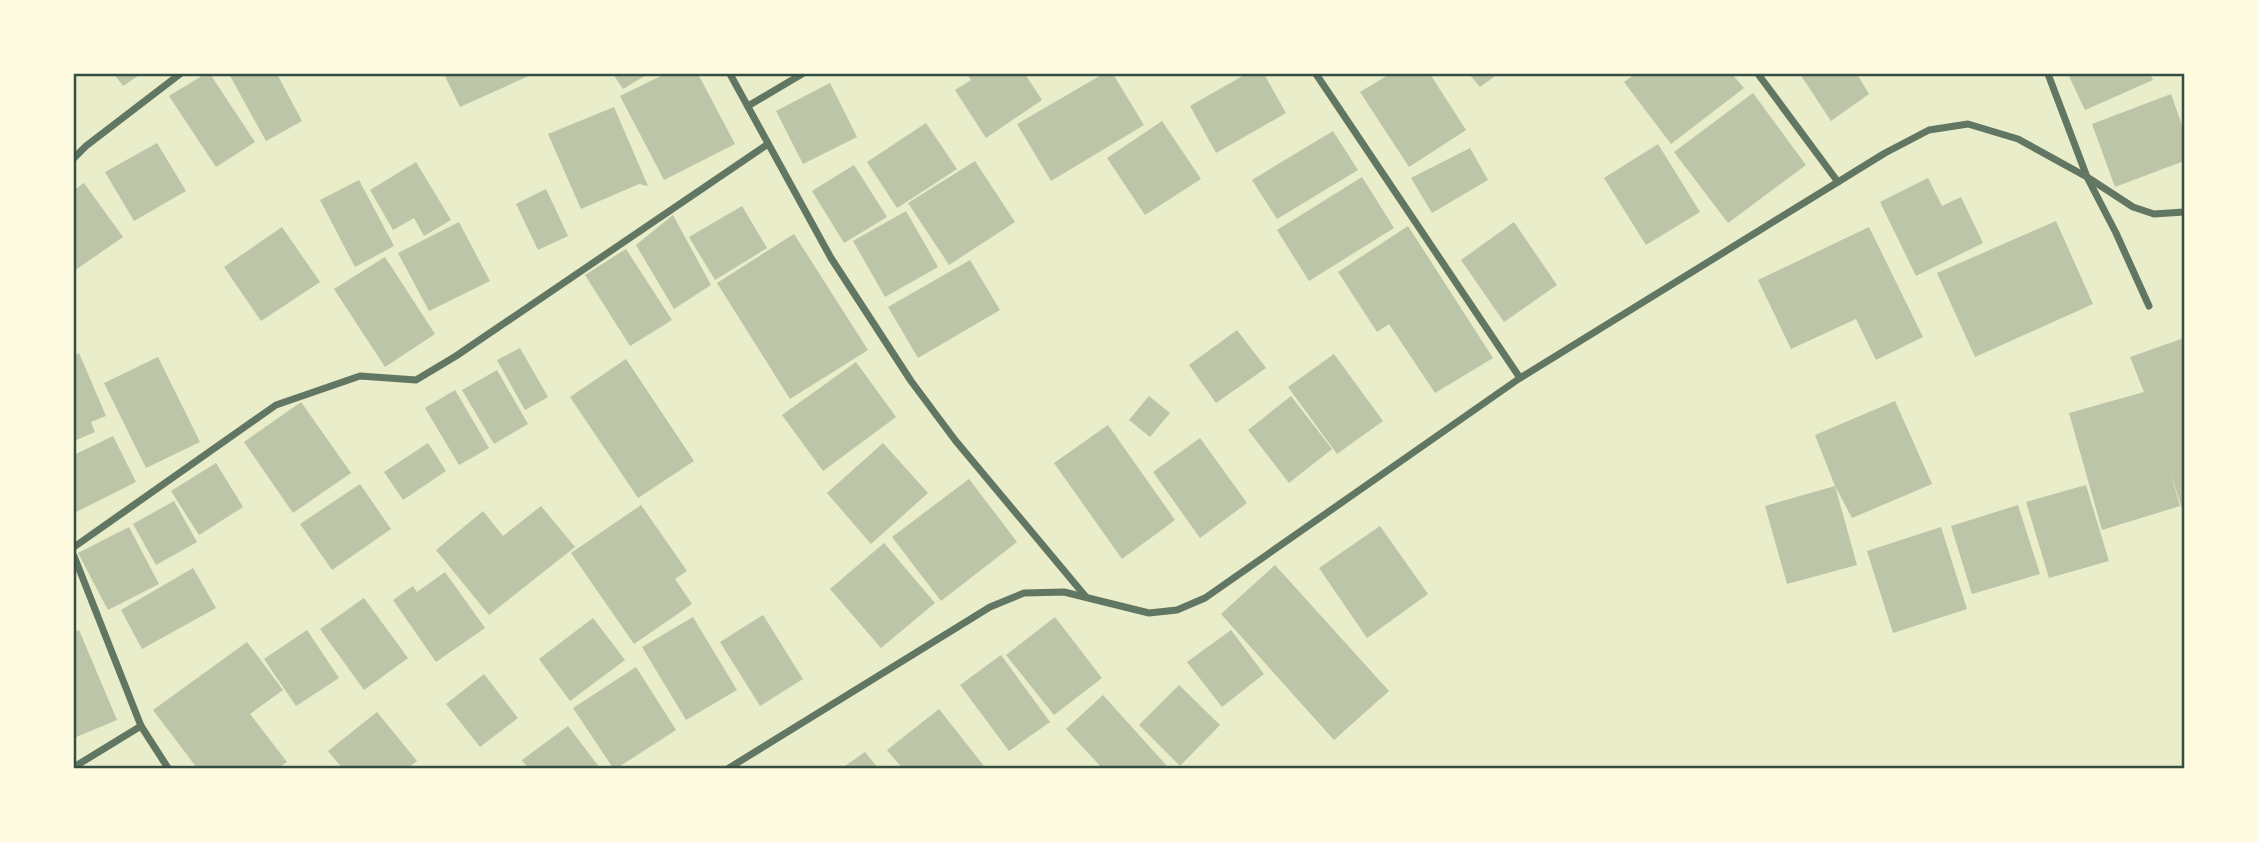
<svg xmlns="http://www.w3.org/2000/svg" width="2258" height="842" viewBox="0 0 2258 842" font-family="Barlow,sans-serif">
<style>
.building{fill:#bcc5a7}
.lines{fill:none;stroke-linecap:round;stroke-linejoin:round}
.minor{stroke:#617663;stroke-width:7}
.neatline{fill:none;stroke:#344e41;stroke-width:2.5}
</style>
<rect width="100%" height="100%" fill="#e9edc9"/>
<g class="building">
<path d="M114 74H141L123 86Z"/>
<path d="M205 74H210L255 142 216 167 169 96Z"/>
<path d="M229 74H277L302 121 266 141Z"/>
<path d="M444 74H533L460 107Z"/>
<path d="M613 74H648L623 89Z"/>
<path d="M665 74H698L735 144 664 180 620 96Z"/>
<path d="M967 74H1025L1042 100 986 138 955 90 971 80Z"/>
<path d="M1103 74H1113L1144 125 1051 181 1017 124Z"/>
<path d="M1246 74H1264L1286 113 1216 153 1190 106Z"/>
<path d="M1390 74H1430L1466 130 1409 167 1360 92Z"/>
<path d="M1469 74H1498L1480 87Z"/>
<path d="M1635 74H1732L1744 88 1671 144 1624 82Z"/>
<path d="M1800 74H1857L1869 94 1831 121Z"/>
<path d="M2068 74H2150L2153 80 2085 110Z"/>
<path d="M830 83 857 137 803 164 776 111Z"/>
<path d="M1753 93 1806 165 1728 223 1674 152Z"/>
<path d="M2171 94 2184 131V161L2115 187 2092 124Z"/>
<path d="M614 107 648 186 639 184 581 209 548 134Z"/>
<path d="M1162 121 1201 179 1145 215 1107 158Z"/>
<path d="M926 123 957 169 897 208 867 162Z"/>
<path d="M1333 131 1358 170 1277 219 1252 180Z"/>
<path d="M157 143 186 191 134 221 105 172Z"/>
<path d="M1658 144 1700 212 1646 245 1604 178Z"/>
<path d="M1470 148 1488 180 1432 213 1411 178Z"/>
<path d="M975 161 1015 222 949 265 908 203Z"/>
<path d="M416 162 451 220 424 236 414 218 393 230 370 190Z"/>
<path d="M854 165 887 217 844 243 812 191Z"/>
<path d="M1362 177 1394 228 1309 281 1277 230Z"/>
<path d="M1928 178 1942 206 1961 197 1983 243 1916 276 1880 202Z"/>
<path d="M359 180 394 246 355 267 320 200Z"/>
<path d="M84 183 123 237 74 271V190Z"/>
<path d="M546 189 568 236 538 250 516 204Z"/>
<path d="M742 206 767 248 715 280 689 237Z"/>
<path d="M906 211 938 267 885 297 853 241Z"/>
<path d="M673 215 711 285 674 309 636 245Z"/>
<path d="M2056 221 2093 304 1975 357 1937 273Z"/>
<path d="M459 222 490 281 429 311 398 253Z"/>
<path d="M1514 222 1557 285 1504 322 1461 260Z"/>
<path d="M1408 226 1493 358 1435 393 1389 324 1377 332 1338 272Z"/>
<path d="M282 227 320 282 261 321 224 267Z"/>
<path d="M1869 227 1923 337 1876 360 1856 319 1791 349 1758 280Z"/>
<path d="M794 234 868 350 790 399 717 283Z"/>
<path d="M626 249 672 320 630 346 585 275Z"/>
<path d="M385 257 435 334 385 367 334 289Z"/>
<path d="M970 260 1000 310 918 358 888 307Z"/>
<path d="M1237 330 1266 368 1216 403 1189 365Z"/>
<path d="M2184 338V515L2170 471 2180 506 2102 530 2069 413 2144 392 2130 357Z"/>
<path d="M520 348 548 397 525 410 497 360Z"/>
<path d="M79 353 106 416 91 422 95 432 74 441V355Z"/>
<path d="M1334 354 1383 421 1337 454 1288 387Z"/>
<path d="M158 357 200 442 146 468 104 383Z"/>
<path d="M626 359 694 461 638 498 570 397Z"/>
<path d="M856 362 896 417 823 471 782 415Z"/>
<path d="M497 370 528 424 494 444 462 390Z"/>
<path d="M455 390 489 448 459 465 425 408Z"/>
<path d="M1149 396 1170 413 1150 437 1129 420Z"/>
<path d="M1291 396 1332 449 1289 483 1248 430Z"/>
<path d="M1895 401 1932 484 1852 518 1835 486 1815 435Z"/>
<path d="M301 402 351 473 293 513 244 442Z"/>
<path d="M1108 425 1175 520 1122 559 1054 463Z"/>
<path d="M113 436 136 482 74 513V455Z"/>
<path d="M1200 438 1247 503 1200 538 1153 472Z"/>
<path d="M428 443 446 471 403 500 384 472Z"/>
<path d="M883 443 928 493 871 544 827 493Z"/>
<path d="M216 463 243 507 199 535 171 491Z"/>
<path d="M969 479 1017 542 941 601 892 537Z"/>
<path d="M360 484 391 529 332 570 300 524Z"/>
<path d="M2086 485 2109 561 2049 578 2026 502Z"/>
<path d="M1835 486 1857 565 1787 584 1765 506Z"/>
<path d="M174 501 197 542 156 565 133 524Z"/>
<path d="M641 505 687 571 675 579 692 604 634 644 571 553Z"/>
<path d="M2018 505 2040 574 1972 594 1951 526Z"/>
<path d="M541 506 575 547 489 615 436 550 483 511 503 536Z"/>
<path d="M1380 526 1428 594 1367 638 1319 568Z"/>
<path d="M129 527 159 584 108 610 78 553Z"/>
<path d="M1941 527 1967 609 1893 633 1867 551Z"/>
<path d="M884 543 935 603 881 648 830 589Z"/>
<path d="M1275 565 1389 691 1334 740 1221 614Z"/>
<path d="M193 568 216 608 142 649 121 610Z"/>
<path d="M445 572 485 628 436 662 393 600 413 586 417 592Z"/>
<path d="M364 598 408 658 364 690 320 629Z"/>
<path d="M763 615 803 679 760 706 720 642Z"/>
<path d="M693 617 737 690 686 720 642 647Z"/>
<path d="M1055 617 1102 678 1054 715 1006 655Z"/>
<path d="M593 618 625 660 570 701 539 659Z"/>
<path d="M79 630 117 720 74 738V633Z"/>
<path d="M307 630 339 678 296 706 264 659Z"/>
<path d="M1231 630 1264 674 1222 707 1187 662Z"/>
<path d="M247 642 283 690 250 714 287 762 278 768H197L153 710Z"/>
<path d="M1001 655 1050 722 1009 751 960 685Z"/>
<path d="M636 667 676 730 617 768H613L573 708Z"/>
<path d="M484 674 518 718 480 747 446 704Z"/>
<path d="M1179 685 1220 725 1180 766 1139 725Z"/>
<path d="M1103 695 1167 766 1164 768H1102L1066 729Z"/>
<path d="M939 709 984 766 981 768H902L887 750Z"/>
<path d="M377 712 417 761 408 768H342L328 751Z"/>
<path d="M568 726 600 768H528L522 760Z"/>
<path d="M865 752 878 768H842Z"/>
</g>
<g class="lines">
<g class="minor">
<path d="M730 74 831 258 911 381 955 440 1086 597"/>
<path d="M1316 74 1520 378"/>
<path d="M1758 74 1838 182"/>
<path d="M2048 74 2087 177 2116 233 2149 306"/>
<path d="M748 106 802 74"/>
<path d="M74 158 86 146 180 74"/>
<path d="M74 547 276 405 360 376 416 380 456 356 768 144"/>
<path d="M74 556 141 726 168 768"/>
<path d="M74 767 141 726"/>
<path d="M729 768 990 607 1024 593 1064 592 1149 613 1177 610 1205 598 1520 378 1885 153 1929 130 1968 124 2018 139 2087 177 2133 207 2154 214 2184 212"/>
</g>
</g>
<rect width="2258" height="842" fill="none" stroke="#fefae0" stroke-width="150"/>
<rect x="75" y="75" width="2108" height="692" class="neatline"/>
</svg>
